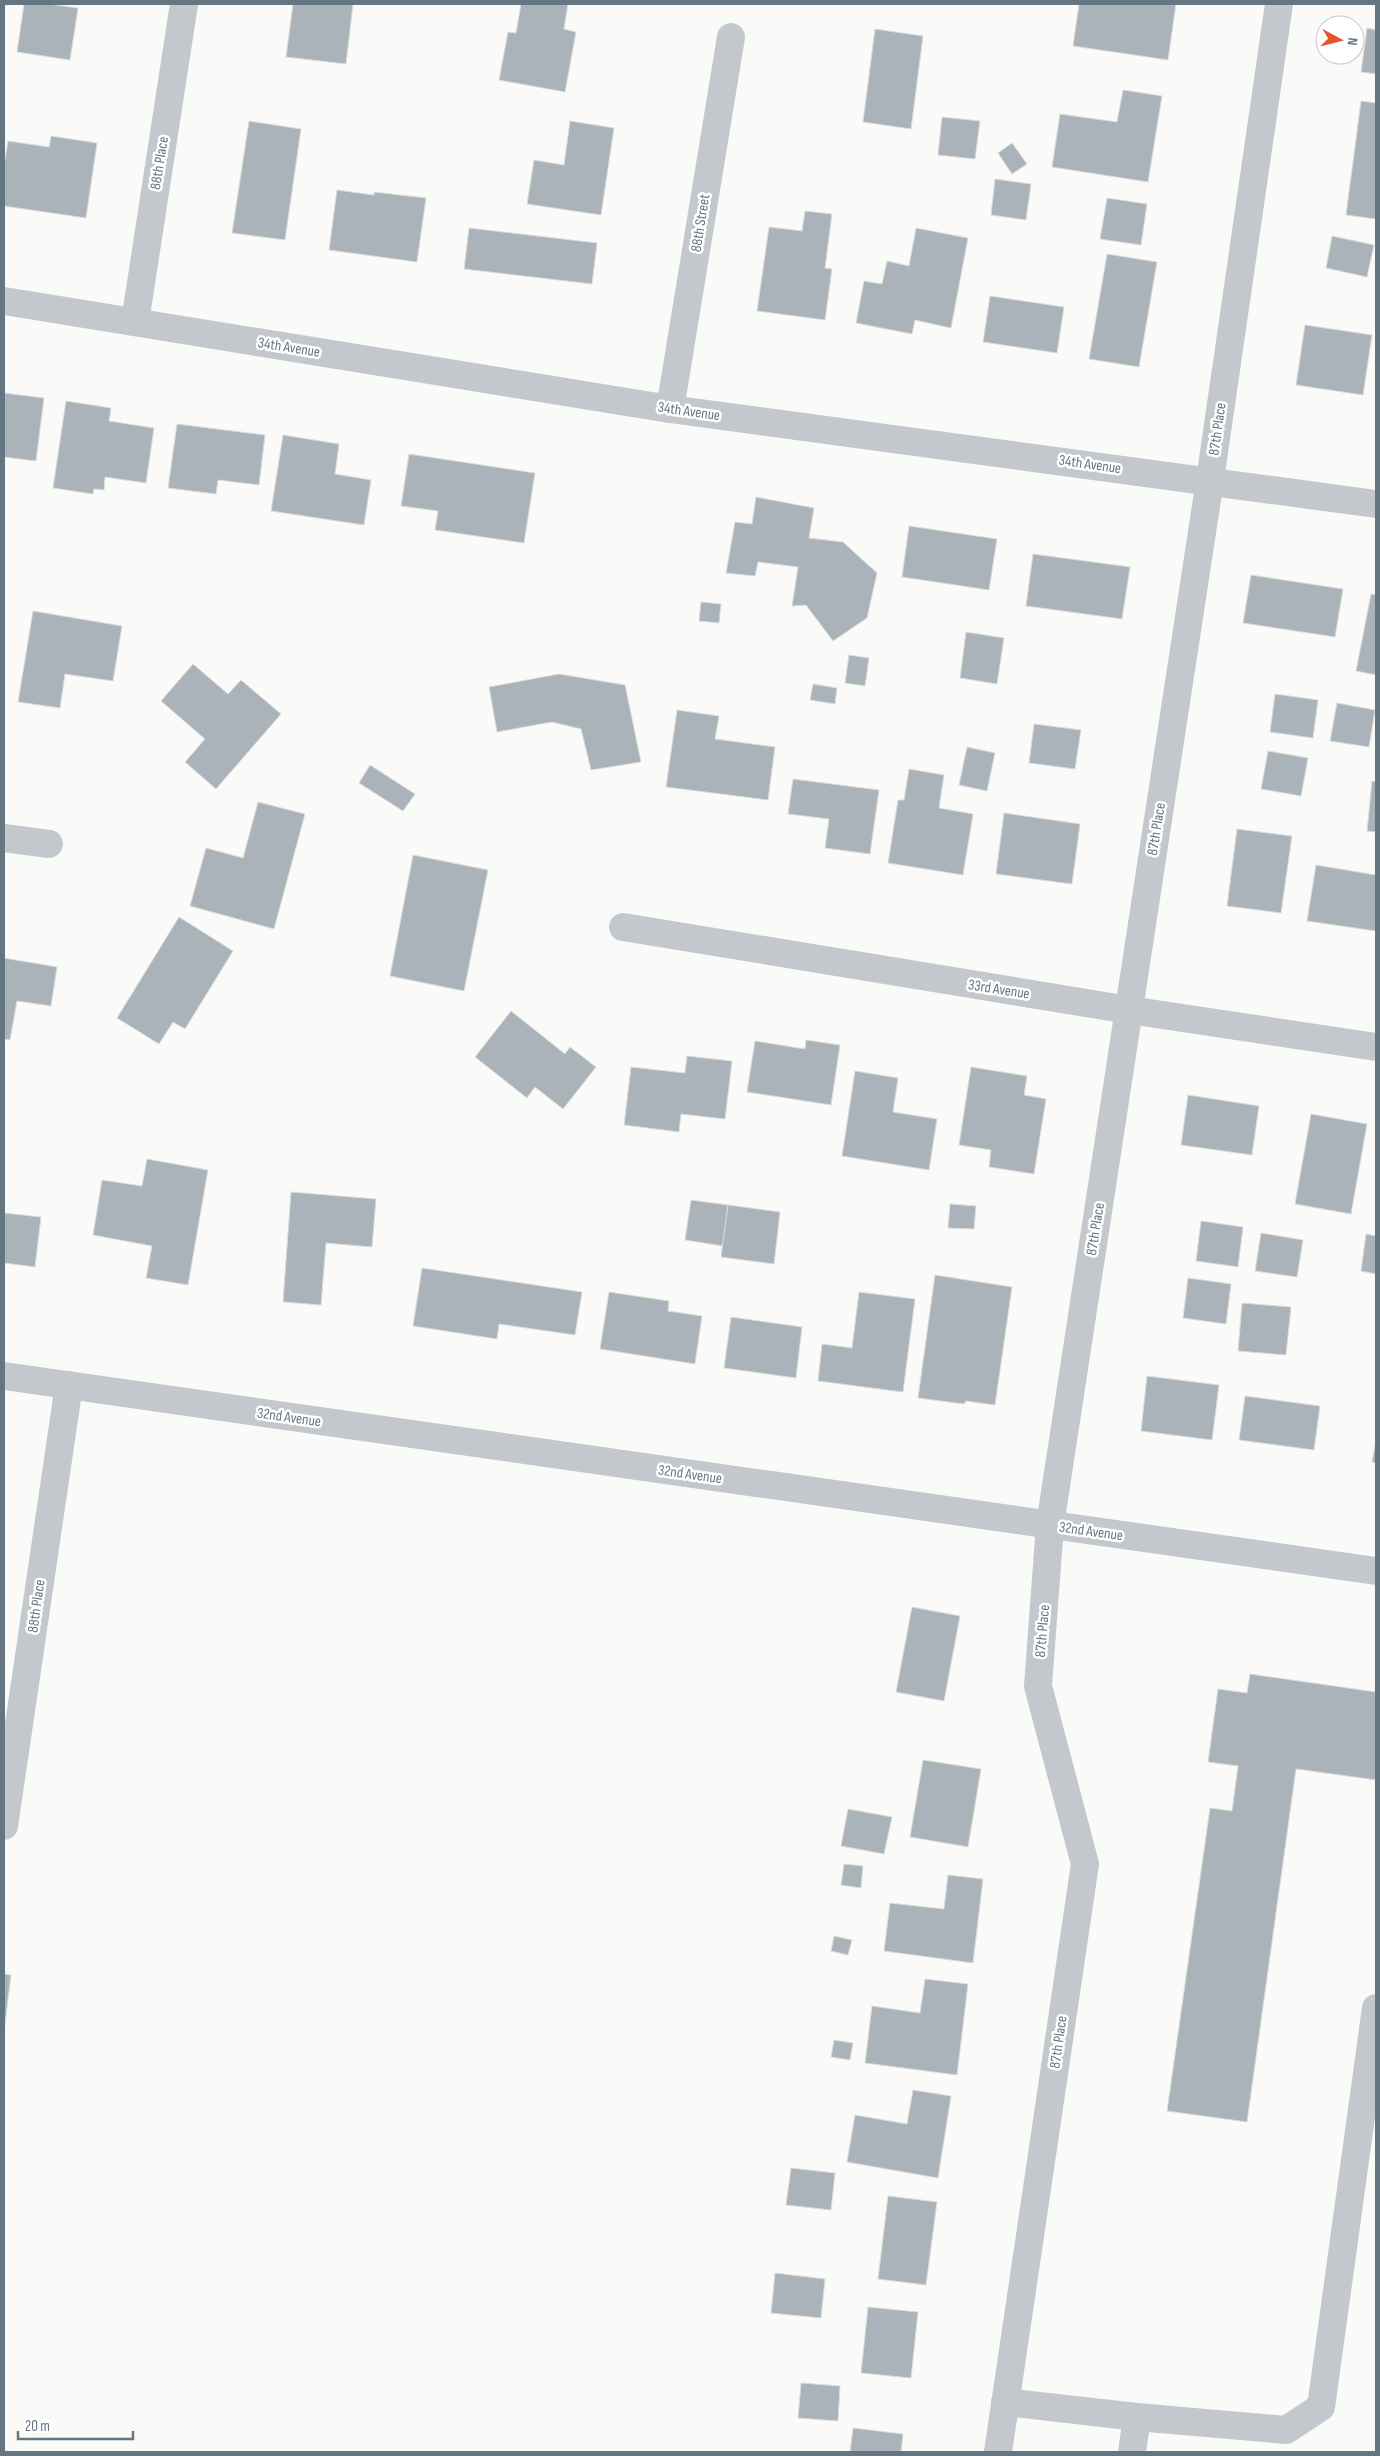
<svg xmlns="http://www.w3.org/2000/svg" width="1380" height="2456" viewBox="0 0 1380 2456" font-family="'Sofia Sans Condensed',sans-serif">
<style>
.building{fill:#aab3b9;stroke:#dcdcda}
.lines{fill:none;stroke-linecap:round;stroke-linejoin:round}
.minor{stroke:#c3c8cc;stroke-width:28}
.labels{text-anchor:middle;stroke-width:5;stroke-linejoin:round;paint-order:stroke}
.street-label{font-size:15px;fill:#657683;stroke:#fff}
</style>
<rect width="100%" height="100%" fill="#fafaf8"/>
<g class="building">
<path d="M24 4H48L78 8 70 60 17 52Z"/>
<path d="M293 4H353L346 64 286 57Z"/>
<path d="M521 4H568L564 29 576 32 565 92 499 80 508 32 516 33Z"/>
<path d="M1079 4H1176L1168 60 1073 46Z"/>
<path d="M1367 28 1376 30V74L1361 72Z"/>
<path d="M875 29 923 36 911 129 863 122Z"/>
<path d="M1123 90 1162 96 1148 182 1052 167 1060 114 1117 122Z"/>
<path d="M1361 101 1376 103V219L1346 215Z"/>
<path d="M942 117 980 121 975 159 938 155Z"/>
<path d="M249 121 301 129 285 240 232 233Z"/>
<path d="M570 121 614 128 601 215 527 204 534 160 564 165Z"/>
<path d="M51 136 97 143 86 218 4 206V166L8 141 49 147Z"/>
<path d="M1012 143 1027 164 1012 174 998 153Z"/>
<path d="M995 179 1031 184 1026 220 991 215Z"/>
<path d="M337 190 374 195V192L426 198 417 262 329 250Z"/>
<path d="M1107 198 1147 204 1141 245 1100 239Z"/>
<path d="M805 211 832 214 825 268 832 269 825 320 757 311 769 227 802 231Z"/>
<path d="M469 228 597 243 592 284 464 269Z"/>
<path d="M916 228 968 238 951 328 915 320 912 334 856 323 864 281 882 284 887 261 909 266Z"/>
<path d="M1332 236 1374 245 1367 277 1326 268Z"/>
<path d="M1107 254 1157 262 1139 367 1089 359Z"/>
<path d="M990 296 1064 307 1057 353 983 342Z"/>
<path d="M1305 325 1372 335 1363 395 1296 385Z"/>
<path d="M4 393 44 398 36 461 4 457Z"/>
<path d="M66 401 111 408 109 421 154 428 146 483 105 477 104 490 94 489 93 494 53 488Z"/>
<path d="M177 424 265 435 259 485 218 480 216 494 168 488Z"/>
<path d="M283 435 339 444 335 474 371 480 364 525 271 511Z"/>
<path d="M409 454 535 473 524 543 435 530 438 511 401 506Z"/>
<path d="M756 497 814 508 809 538 843 542 877 573 867 618 833 641 806 605 792 606 798 567 758 562 755 576 726 573 735 522 752 524Z"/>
<path d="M909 526 997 539 989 590 902 577Z"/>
<path d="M1033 554 1130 567 1122 619 1026 606Z"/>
<path d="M1251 575 1343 589 1335 637 1243 623Z"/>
<path d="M1371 594 1376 595V675L1356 671Z"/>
<path d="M701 602 721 604 719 623 699 621Z"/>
<path d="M33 611 122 626 113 681 65 674 60 708 18 702Z"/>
<path d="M966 632 1004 638 997 684 960 678Z"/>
<path d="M849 655 869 658 865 686 845 683Z"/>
<path d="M193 664 228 694 241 680 281 714 216 789 185 762 205 739 161 701Z"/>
<path d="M559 674 625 685 641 762 591 770 581 729 552 722 497 732 489 687Z"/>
<path d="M813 684 837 688 835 704 810 700Z"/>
<path d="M1275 694 1318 700 1313 738 1270 732Z"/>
<path d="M1337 703 1375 710 1369 747 1330 741Z"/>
<path d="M677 710 719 716 715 739 775 747 768 800 666 787Z"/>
<path d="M1034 724 1081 730 1075 769 1029 763Z"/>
<path d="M967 747 995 753 987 791 959 785Z"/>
<path d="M1268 751 1308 758 1301 796 1261 789Z"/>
<path d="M370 765 415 794 403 811 359 783Z"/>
<path d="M909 769 944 775 939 808 973 814 963 875 888 863 898 800H904Z"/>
<path d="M793 779 879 790 870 854 825 848 829 819 788 814Z"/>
<path d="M1372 781 1376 782V832L1367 831Z"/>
<path d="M258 802 305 814 274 929 190 906 206 848 243 858Z"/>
<path d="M1004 813 1080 824 1072 884 996 874Z"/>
<path d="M1237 829 1292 836 1281 913 1227 906Z"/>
<path d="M413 855 488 870 464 991 390 976Z"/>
<path d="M1316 865 1376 875V931L1307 921Z"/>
<path d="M179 917 233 951 185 1029 173 1022 159 1044 117 1018Z"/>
<path d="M4 958 57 967 51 1006 17 1001 10 1040 4 1039Z"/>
<path d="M511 1011 565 1054 570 1047 596 1067 563 1109 535 1087 527 1098 475 1057Z"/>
<path d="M806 1040 840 1045 831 1105 747 1092 755 1041 805 1049Z"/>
<path d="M687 1056 732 1061 725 1119 681 1114 679 1132 624 1125 631 1067 685 1073Z"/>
<path d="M971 1067 1027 1076 1024 1095 1046 1099 1034 1174 989 1167 991 1150 959 1145Z"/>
<path d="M855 1071 898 1078 893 1112 937 1119 929 1170 842 1156Z"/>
<path d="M1188 1095 1259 1106 1252 1155 1181 1145Z"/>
<path d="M1311 1114 1367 1124 1351 1214 1295 1204Z"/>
<path d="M147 1159 208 1170 188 1285 146 1278 152 1246 93 1235 102 1180 142 1186Z"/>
<path d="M291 1192 376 1199 372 1247 326 1243 321 1305 283 1302Z"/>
<path d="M691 1200 728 1205 723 1246 685 1240Z"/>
<path d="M950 1204 976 1206 974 1229 948 1228Z"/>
<path d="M728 1205 780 1212 774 1264 721 1257Z"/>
<path d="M4 1213 41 1217 35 1267 4 1263Z"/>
<path d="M1201 1221 1243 1227 1238 1267 1196 1261Z"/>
<path d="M1261 1233 1303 1240 1297 1277 1255 1271Z"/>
<path d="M1366 1234 1376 1236V1274L1361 1271Z"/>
<path d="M422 1268 582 1292 575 1335 499 1324 497 1339 413 1326Z"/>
<path d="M935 1275 1012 1287 995 1405 966 1401 964 1404 918 1398Z"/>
<path d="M1188 1278 1231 1284 1226 1324 1183 1318Z"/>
<path d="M609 1292 669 1301 668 1311 702 1316 695 1364 600 1349Z"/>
<path d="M859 1292 915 1299 903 1392 818 1381 822 1344 852 1348Z"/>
<path d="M1242 1303 1291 1307 1286 1355 1238 1351Z"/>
<path d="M731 1317 802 1327 796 1378 724 1368Z"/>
<path d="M1147 1376 1219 1385 1212 1440 1141 1431Z"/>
<path d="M1245 1396 1320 1406 1314 1450 1239 1440Z"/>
<path d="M1376 1440V1463L1372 1462Z"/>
<path d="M912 1607 960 1616 944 1701 896 1692Z"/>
<path d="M1250 1674 1376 1692V1780L1296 1769 1247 2122 1167 2111 1210 1808 1232 1811 1238 1766 1208 1762 1218 1689 1247 1693Z"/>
<path d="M923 1760 981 1769 968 1847 910 1837Z"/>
<path d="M848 1809 892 1817 884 1854 841 1846Z"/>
<path d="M844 1864 863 1866 861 1888 841 1885Z"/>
<path d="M948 1875 983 1879 973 1963 884 1951 890 1903 944 1909Z"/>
<path d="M834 1936 852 1940 848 1955 831 1951Z"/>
<path d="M4 1974 11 1975 4 2032Z"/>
<path d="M925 1979 968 1984 957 2075 865 2063 872 2006 920 2013Z"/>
<path d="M834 2040 853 2043 850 2060 831 2057Z"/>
<path d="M913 2090 951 2096 938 2178 847 2162 855 2115 907 2124Z"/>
<path d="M791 2168 835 2173 831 2210 786 2205Z"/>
<path d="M888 2196 937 2202 926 2285 878 2279Z"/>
<path d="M775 2273 825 2279 821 2318 771 2313Z"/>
<path d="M868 2307 918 2312 911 2378 861 2373Z"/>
<path d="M801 2383 840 2386 838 2421 798 2418Z"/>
<path d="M853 2428 903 2434 901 2452H850Z"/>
</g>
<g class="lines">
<g class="minor">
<path d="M4 301 670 409 1376 504"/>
<path d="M135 322 184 4"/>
<path d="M670 409 731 37"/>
<path d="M4 838 49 844"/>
<path d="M623 927 1129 1010 1376 1047"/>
<path d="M4 1376 1376 1571"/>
<path d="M4 1826 69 1385"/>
<path d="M1005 2402 1137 2417 1132 2452"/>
<path d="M1137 2417 1286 2430 1321 2407 1376 2008"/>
<path d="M998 2452 1085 1864 1038 1686 1050 1525 1210 480 1279 4"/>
</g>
</g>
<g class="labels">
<g class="street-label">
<text transform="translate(159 163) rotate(-81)" y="5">88th Place</text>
<text transform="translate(700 223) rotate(-81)" y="5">88th Street</text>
<text transform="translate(289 347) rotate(9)" y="5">34th Avenue</text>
<text transform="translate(689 411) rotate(8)" y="5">34th Avenue</text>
<text transform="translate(1217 429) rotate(-82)" y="5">87th Place</text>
<text transform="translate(1090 464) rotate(8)" y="5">34th Avenue</text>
<text transform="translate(1156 829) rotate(-81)" y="5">87th Place</text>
<text transform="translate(999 989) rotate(9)" y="5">33rd Avenue</text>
<text transform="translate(1095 1229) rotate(-81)" y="5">87th Place</text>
<text transform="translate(289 1417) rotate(8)" y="5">32nd Avenue</text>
<text transform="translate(690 1474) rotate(8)" y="5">32nd Avenue</text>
<text transform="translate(1091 1531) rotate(8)" y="5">32nd Avenue</text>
<text transform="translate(36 1606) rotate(-82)" y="5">88th Place</text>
<text transform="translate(1042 1631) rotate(-85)" y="5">87th Place</text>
<text transform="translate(1058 2042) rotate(-82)" y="5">87th Place</text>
</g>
</g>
<rect width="1380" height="2456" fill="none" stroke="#657683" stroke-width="10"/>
<g transform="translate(1340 40) rotate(97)"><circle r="24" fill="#ffffff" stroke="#c1c8cd"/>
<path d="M0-4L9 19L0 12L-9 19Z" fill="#e4572e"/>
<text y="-8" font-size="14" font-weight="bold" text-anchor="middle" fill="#657683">N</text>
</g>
<path d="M18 2431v8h115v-8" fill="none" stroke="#657683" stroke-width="2.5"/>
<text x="25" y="2431" font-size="15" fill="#657683" stroke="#ffffff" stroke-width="4" paint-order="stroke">20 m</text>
</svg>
